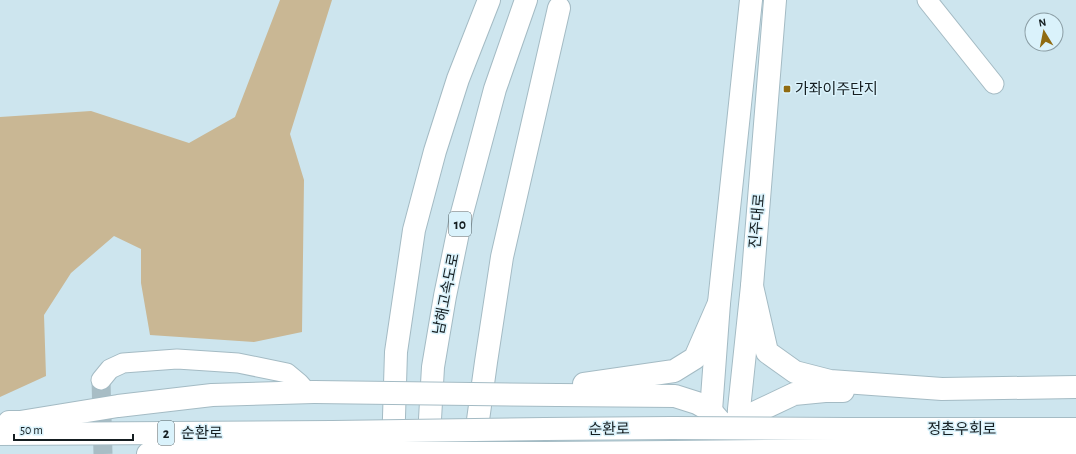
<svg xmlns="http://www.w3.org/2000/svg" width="1076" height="454" viewBox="0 0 1076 454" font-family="'Alegreya Sans','Noto Sans KR',sans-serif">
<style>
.green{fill:#c9b794}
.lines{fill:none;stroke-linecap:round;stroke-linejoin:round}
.minor-tunnel{stroke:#a8bdc5;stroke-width:19;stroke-dasharray:19 10;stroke-linecap:butt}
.minor-casing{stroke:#a4bbc4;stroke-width:21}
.tertiary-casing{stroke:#a4bbc4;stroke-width:24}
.trunk-casing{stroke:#a4bbc4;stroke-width:24}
.motorway-casing{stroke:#a4bbc4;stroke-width:24}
.minor{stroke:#fff;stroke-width:19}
.tertiary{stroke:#fff;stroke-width:22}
.trunk{stroke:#fff;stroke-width:22}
.motorway{stroke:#fff;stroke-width:22}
.trunk-bridge-casing{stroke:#a4bbc4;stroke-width:24;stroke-linecap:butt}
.trunk-bridge{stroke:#fff;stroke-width:22}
.poi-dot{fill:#906b11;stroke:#daf2fb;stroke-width:1.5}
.labels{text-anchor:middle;stroke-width:3;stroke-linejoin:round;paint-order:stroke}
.shield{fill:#daf2fb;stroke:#505e62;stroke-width:1}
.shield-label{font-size:14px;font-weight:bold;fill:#151e21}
.poi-label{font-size:15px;fill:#151e21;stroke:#daf2fb;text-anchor:start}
.street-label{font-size:15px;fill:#151e21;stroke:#daf2fb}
</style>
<rect width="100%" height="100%" fill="#cde5ee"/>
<path class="green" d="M280 0H332L290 134 304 180 302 332 254 342 150 335 141 283V249L114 236 71 273 44 315 46 376 0 397V117L91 111 189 143 235 117Z"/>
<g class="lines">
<path class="minor-tunnel" d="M101 380 103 454"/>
<g class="minor-casing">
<g id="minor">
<path d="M927 0 994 84"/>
<path d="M101 380 110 369 123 363 177 359 238 363 287 373 299 383 307 392"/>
</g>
</g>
<g class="tertiary-casing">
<g id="tertiary">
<path d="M710 429 711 411 719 303 751 0"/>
<path d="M738 437 739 409 752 286 775 0"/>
</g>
</g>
<g class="trunk-casing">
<g id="trunk">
<path d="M752 286 767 352 795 372 830 381 942 389 1076 387"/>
<path d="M584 384 674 371 695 358 719 303"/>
<path d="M558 395 675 396 697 403 711 411 738 442"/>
<path d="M9 422H20L118 406 212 395 314 392"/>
<path d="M545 429 672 428"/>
<path d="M847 429H1076"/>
<path d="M718 430 794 394 825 391H843"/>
<path d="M0 434 333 432"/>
<path d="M847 450 1076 449"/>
<path d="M545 453 672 452"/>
<path d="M148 454 332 453"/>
</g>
</g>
<g class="motorway-casing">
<g id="motorway">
<path d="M393 449 396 352 414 230 435 151 458 79 489 0"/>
<path d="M474 449 486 362 502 257 559 8"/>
<path d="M428 454 433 367 445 296 462 213 495 89 526 0"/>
</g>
</g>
<use href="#minor" class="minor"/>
<use href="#tertiary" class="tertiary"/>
<use href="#trunk" class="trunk"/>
<use href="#motorway" class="motorway"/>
<g class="trunk-bridge-casing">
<g id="trunk-bridge">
<path d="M314 392 558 395"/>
<path d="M672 428 847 429"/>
<path d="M333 432 545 429"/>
<path d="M672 452 847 450"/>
<path d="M332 453H545"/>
</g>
</g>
<use href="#trunk-bridge" class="trunk-bridge"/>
</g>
<rect class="poi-dot" x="783" y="85" width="8" height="8" rx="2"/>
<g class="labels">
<g class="shield">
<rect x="449" y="212" width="22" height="24" rx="3"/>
<rect x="158" y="421" width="16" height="24" rx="3"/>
</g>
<g class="shield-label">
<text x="460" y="229">10</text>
<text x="166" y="438">2</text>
</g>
<g class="poi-label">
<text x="795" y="94">가좌이주단지</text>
</g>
<g class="street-label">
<text transform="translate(757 221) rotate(-85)" y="5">진주대로</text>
<text transform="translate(446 294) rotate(-79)" y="5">남해고속도로</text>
<text transform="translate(609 429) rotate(-1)" y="5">순환로</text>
<text x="962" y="434">정촌우회로</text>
<text x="202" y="438">순환로</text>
</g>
</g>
<g transform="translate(1044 32) rotate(350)"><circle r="19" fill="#daf2fb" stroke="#8b9da4"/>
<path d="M0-3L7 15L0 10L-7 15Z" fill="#906b11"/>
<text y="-6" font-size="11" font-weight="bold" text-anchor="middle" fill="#151e21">N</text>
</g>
<path d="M14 434v6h119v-6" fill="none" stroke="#151e21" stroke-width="2"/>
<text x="20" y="434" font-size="12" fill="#151e21" stroke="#daf2fb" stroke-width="3" paint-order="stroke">50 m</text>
</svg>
